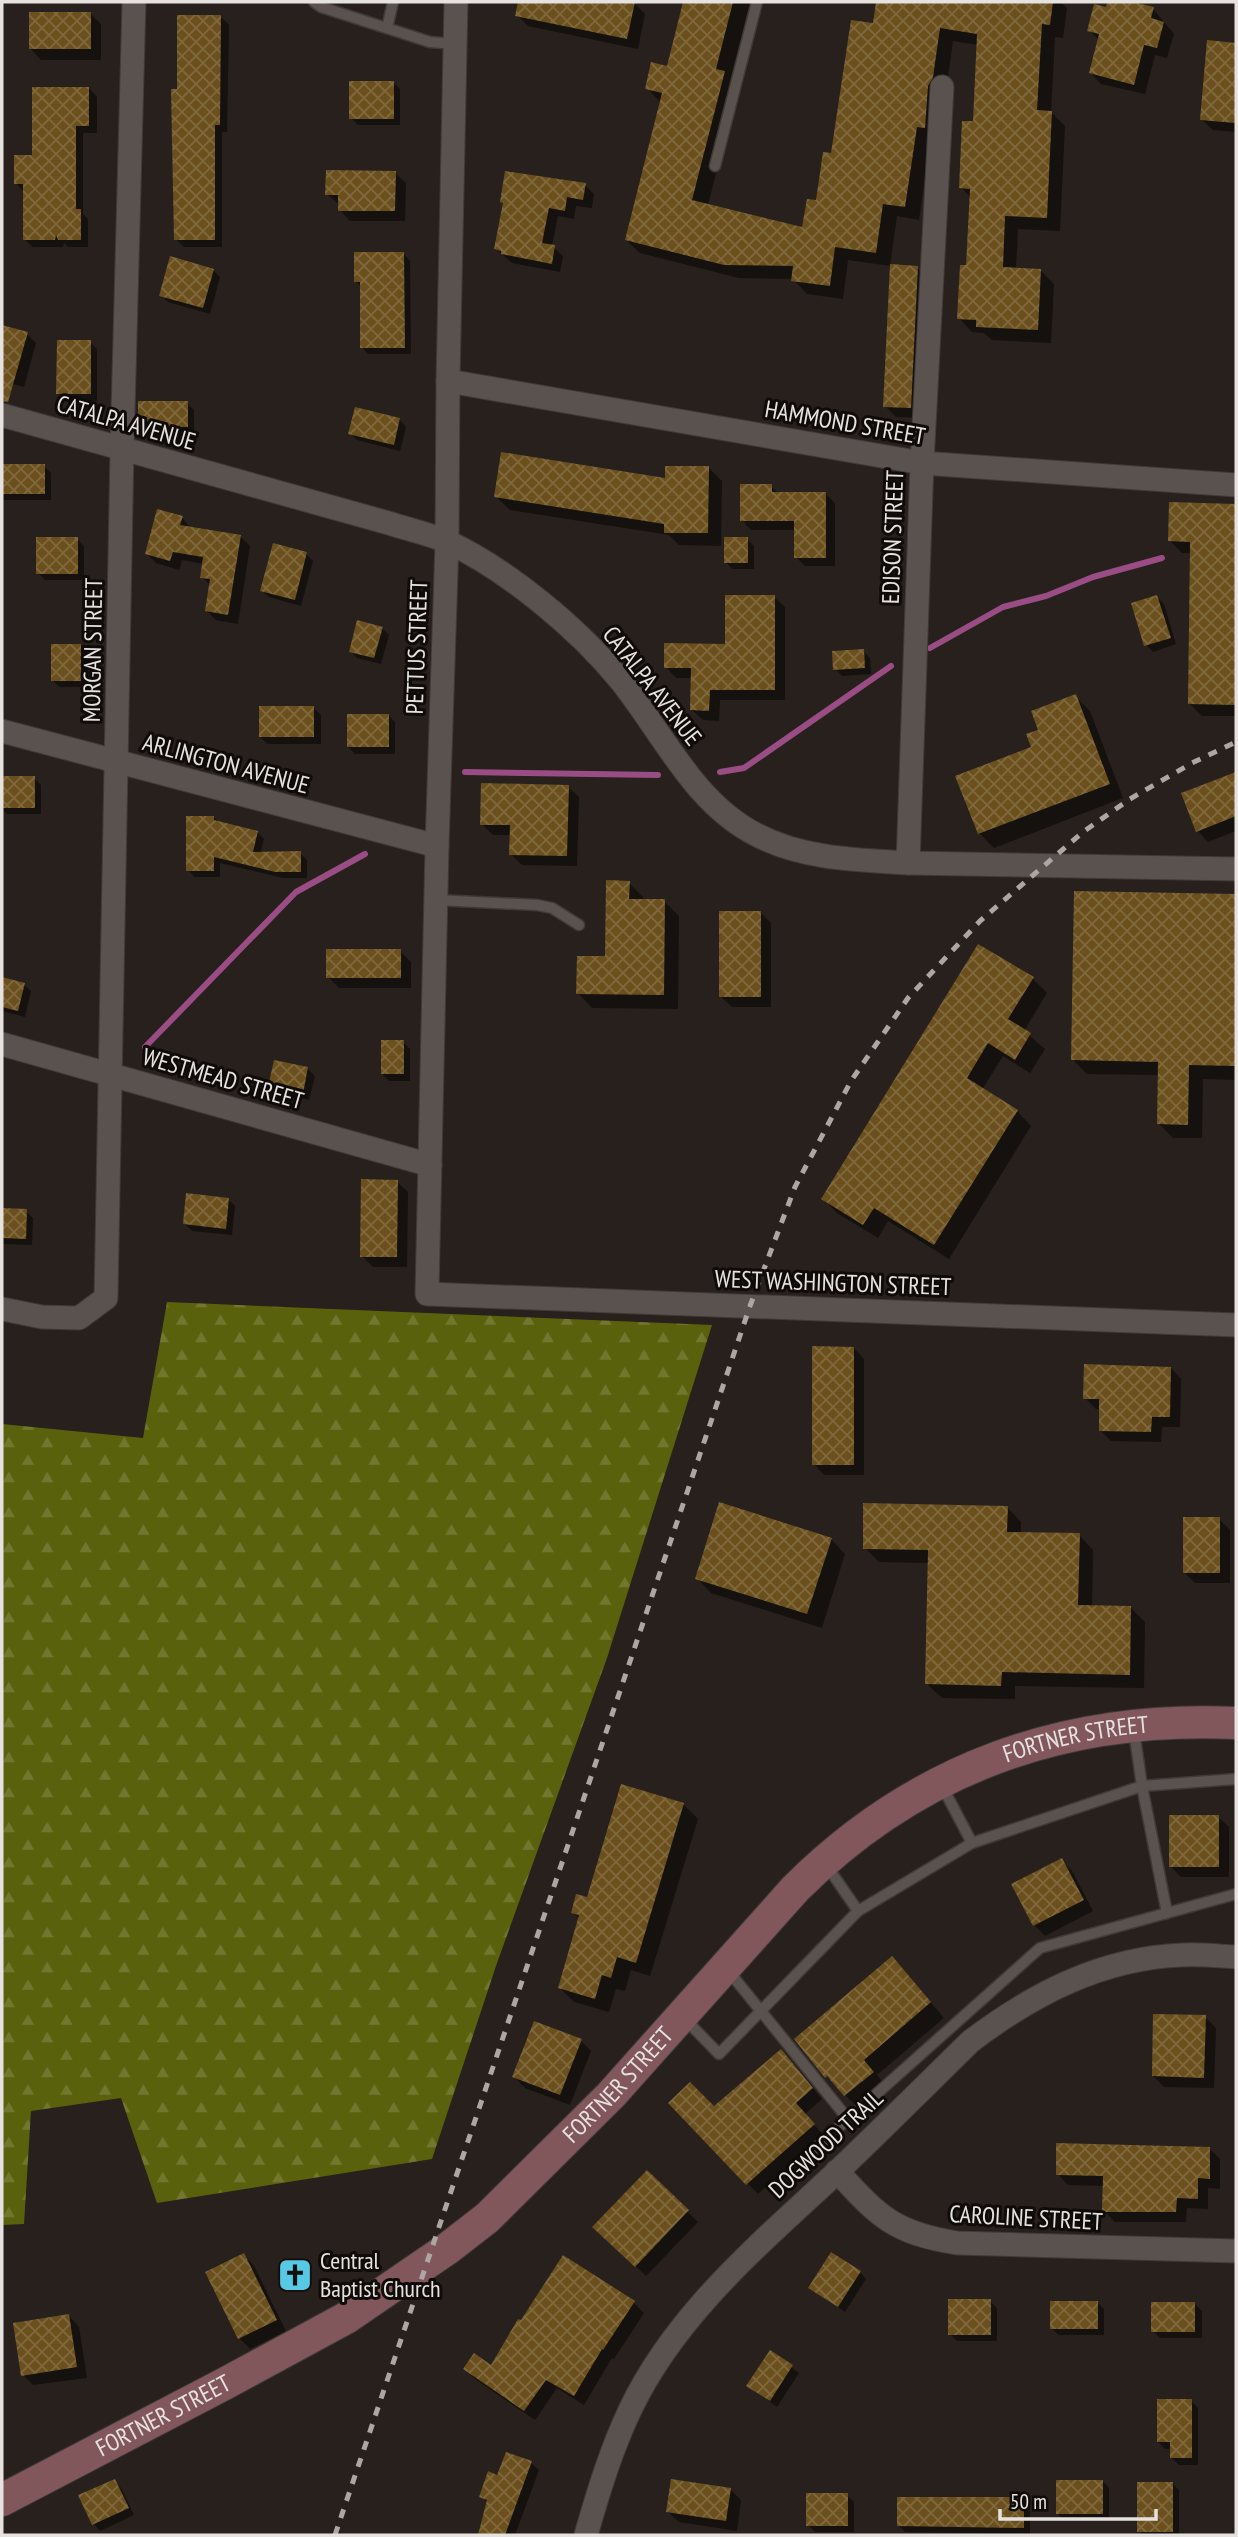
<svg xmlns="http://www.w3.org/2000/svg" width="1238" height="2537" viewBox="0 0 1238 2537" font-family="'PT Sans Narrow',sans-serif">
<style>
.forest{fill:url(#forest-firs)}
.shadow{fill:#0007}
.lines{fill:none;stroke-linecap:round;stroke-linejoin:round}
.stream{stroke:#9a4c84;stroke-width:6}
.building{fill:url(#building-cross-hatch)}
.lane-casing{stroke:#3f3a38;stroke-width:13}
.street-casing{stroke:#3f3a38;stroke-width:25}
.secondary-casing{stroke:#3f3a38;stroke-width:34}
.lane{stroke:#59524e;stroke-width:10}
.street{stroke:#59524e;stroke-width:23}
.secondary{stroke:#82575b;stroke-width:32}
.rail{stroke:#aca7a4;stroke-width:5;stroke-dasharray:9 9;stroke-linecap:butt}
.labels{text-anchor:middle;stroke-width:6;stroke-linejoin:round;paint-order:stroke}
.street-label{font-size:24px;fill:#e6e2e0;stroke:#0e0b09}
.poi-label{font-size:24px;fill:#e6e2e0;stroke:#0e0b09;text-anchor:start}
</style>
<defs>
<pattern id="forest-firs" width="22" height="20" patternUnits="userSpaceOnUse" patternTransform="scale(1.75)"><rect width="22" height="20" fill="#5a610c"/><path d="M5 1l3.5 6h-7zM16 11l3.5 6h-7z" fill="#72772f"/></pattern>
<pattern id="building-cross-hatch" width="8" height="8" patternUnits="userSpaceOnUse" patternTransform="scale(1.75)"><rect width="8" height="8" fill="#6b501d"/><path d="M0 0l8 8M0 8l8-8" fill="none" stroke="#80693e"/></pattern>
</defs>
<rect width="100%" height="100%" fill="#27201d"/>
<path class="forest" d="M167 1302 712 1325 607 1658 497 1963 432 2159 157 2203 121 2098 31 2111 24 2224 2 2225V1424L143 1438Z"/>
<g class="shadow">
<path d="M520 2 634 3 645 14 638 49 528 26 517 15Z"/>
<path d="M685 2H750L731 80 738 87 708 205 804 229 817 202 833 155 875 25 878 2H1060L1067 8 1063 38 1055 37 1051 112 1065 126 1060 231 1018 229 1016 269 1040 270 1054 284 1051 343 992 340 984 333 972 332 959 318 968 267 971 198 961 187 974 123 978 45 953 41 946 91 930 140 919 220 897 216 890 266 917 268 928 278 921 418 896 417 885 406 891 266 848 260 843 299 807 294 793 279 739 278 640 253 626 240 661 103 647 88 668 68Z"/>
<path d="M1109 2H1125L1153 9 1174 34 1167 58 1155 55 1145 94 1101 84 1091 73 1099 40 1089 30 1107 9Z"/>
<path d="M90 13 101 24V60H41L31 49Z"/>
<path d="M221 17 229 25 227 132H222V247H184L176 239 179 91Z"/>
<path d="M1209 42 1236 44V132L1213 130 1202 120Z"/>
<path d="M393 82 400 89V125H358L351 118Z"/>
<path d="M89 88 97 97V133H83V214L88 219V247H68L64 243 63 247H33L24 239V192L16 183 34 156Z"/>
<path d="M395 173 406 183 405 221H350L340 210V205L327 194Z"/>
<path d="M585 185 594 194 592 208 576 206 574 219 558 216 552 246 563 256 560 272 512 263 496 249 505 204Z"/>
<path d="M404 254 410 261 411 354H368L362 347V287L356 282Z"/>
<path d="M213 270 220 277 210 314 168 302 161 295Z"/>
<path d="M2 327 27 334 36 343 24 387 2 381Z"/>
<path d="M90 342 97 349V401L65 400 58 393Z"/>
<path d="M187 403 194 410V433H147L140 427Z"/>
<path d="M400 420 406 427 400 451 357 440 350 433Z"/>
<path d="M2 466H44L51 473V500H3Z"/>
<path d="M709 468 722 481 721 546 679 545 669 535 510 510 496 497 666 480Z"/>
<path d="M771 486 779 494H826L835 503V566H805L796 557V530H751L742 520Z"/>
<path d="M1171 504 1236 506V716H1202L1190 704 1192 553H1182L1169 540Z"/>
<path d="M182 517 191 529 240 536 250 546 238 624 216 620 207 611 211 586 202 577 204 564 182 560 179 570 156 563 147 554Z"/>
<path d="M77 539 84 546V580H45L38 573Z"/>
<path d="M747 539 754 546V569H732L726 562Z"/>
<path d="M306 554 313 561 301 606 269 597 262 591Z"/>
<path d="M774 597 785 607V700H720L719 721 703 720 692 710 693 678H676L666 667 726 645Z"/>
<path d="M1157 597 1164 604 1176 644 1153 652 1146 645Z"/>
<path d="M382 628 389 635 381 664 357 658 350 651Z"/>
<path d="M80 646 87 653V687H59L52 680Z"/>
<path d="M863 651 870 658 871 674 842 676 835 669Z"/>
<path d="M1075 696 1090 711 1123 798 994 848 979 833 1033 748Z"/>
<path d="M314 708 321 715V744H267L260 737Z"/>
<path d="M388 715 395 722V754H355L348 747Z"/>
<path d="M1236 774V831L1208 842 1198 831 1184 794Z"/>
<path d="M2 778H34L41 785V814H7L2 809Z"/>
<path d="M568 787 579 797 577 866 522 865 511 854V835H493L482 824Z"/>
<path d="M214 817 219 823 257 832 264 839 260 854 300 853 307 860V878H283L220 863V877H195L188 870Z"/>
<path d="M629 883 643 897V901H664L679 916 678 1009 592 1008 578 993 607 958Z"/>
<path d="M1076 893 1236 896V1080L1203 1079 1202 1138H1173L1158 1123 1159 1075 1087 1074 1072 1059Z"/>
<path d="M760 912 771 923V1007H732L721 997Z"/>
<path d="M400 951 411 962V988H339L328 977Z"/>
<path d="M2 979 24 985 31 991 25 1017 2 1011Z"/>
<path d="M1033 979 1047 993 1024 1031 1045 1049 1030 1073 1003 1056 982 1090 1017 1111 1031 1126 949 1259 888 1221 878 1238 837 1213 823 1198Z"/>
<path d="M403 1042 410 1049V1081H389L382 1074Z"/>
<path d="M308 1069 315 1076 309 1100 277 1093 270 1087Z"/>
<path d="M397 1182 408 1192 407 1267H373L362 1256Z"/>
<path d="M228 1199 235 1206 232 1235 192 1231 185 1224Z"/>
<path d="M2 1210 26 1211 33 1218 32 1245 2 1244Z"/>
<path d="M854 1348 864 1359V1475H824L814 1464Z"/>
<path d="M1171 1368 1181 1379 1180 1427H1162L1161 1442 1111 1441 1100 1430 1101 1409H1096L1085 1398Z"/>
<path d="M1007 1507 1021 1522V1534L1079 1535 1093 1550 1092 1607 1131 1608 1145 1622 1144 1688 1015 1686V1699L942 1698 927 1684 929 1563 879 1562 865 1548Z"/>
<path d="M1219 1519 1230 1530V1583H1195L1184 1572Z"/>
<path d="M831 1539 845 1554 822 1628 711 1593 697 1578Z"/>
<path d="M683 1804 698 1819 650 1976 631 1970 625 1991 616 1989 609 2012 574 2002 559 1987 580 1920 573 1912 588 1900Z"/>
<path d="M1218 1817 1229 1827V1877H1181L1170 1866Z"/>
<path d="M1062 1860 1072 1871 1093 1911 1045 1936 1034 1925Z"/>
<path d="M906 1973 944 2018 877 2075 887 2087 860 2110 826 2076Z"/>
<path d="M1205 2017 1216 2028 1214 2088 1164 2087 1153 2076Z"/>
<path d="M581 2041 591 2051 570 2105 525 2088 514 2077Z"/>
<path d="M791 2062 822 2099 805 2114 824 2136 758 2194 671 2103 714 2108Z"/>
<path d="M1210 2149 1220 2159V2189L1208 2188V2209L1187 2208 1186 2222H1115L1104 2211V2186L1068 2185 1058 2174Z"/>
<path d="M647 2172 698 2222 646 2276 595 2227Z"/>
<path d="M244 2255 254 2266 286 2331 250 2349 239 2338Z"/>
<path d="M563 2258 634 2303 644 2313 614 2359 612 2358 584 2405 557 2388 535 2420 475 2379 465 2369 491 2367Z"/>
<path d="M860 2272 866 2279 845 2312 810 2288Z"/>
<path d="M990 2301 997 2308V2341H957L950 2334Z"/>
<path d="M1097 2302 1104 2309V2335H1059L1052 2329Z"/>
<path d="M1195 2304 1202 2311V2338H1160L1153 2331Z"/>
<path d="M69 2316 79 2327 87 2378 33 2385 23 2375Z"/>
<path d="M770 2352 799 2373 777 2407 749 2386Z"/>
<path d="M1191 2401 1198 2408V2465H1179L1172 2458V2449H1165L1158 2442Z"/>
<path d="M531 2463 539 2470 515 2535H480L488 2503 481 2496 498 2477Z"/>
<path d="M115 2481 121 2488 134 2515 100 2531 94 2524Z"/>
<path d="M1103 2481 1109 2488V2520H1064L1057 2513Z"/>
<path d="M1173 2484 1179 2490V2535H1143L1139 2531Z"/>
<path d="M730 2489 741 2500 737 2531 679 2522 668 2512Z"/>
<path d="M847 2495 854 2502V2532H815L808 2525Z"/>
<path d="M1023 2499 1030 2506V2534L905 2532 898 2525Z"/>
</g>
<g class="lines">
<g class="stream">
<path d="M930 648 1003 607 1046 596 1093 577 1162 558"/>
<path d="M465 772 658 775"/>
<path d="M720 772 744 768 891 666"/>
<path d="M145 1047 296 892 365 854"/>
</g>
</g>
<g class="building">
<path d="M518 2H635L627 39 515 16Z"/>
<path d="M683 2H733L716 69 725 71 692 200 802 227 807 199 816 200 823 152 831 153 851 20 873 23 876 2H1053L1050 25 1042 24 1037 110 1052 111 1047 218 1005 216 1003 267 1041 269 1038 330 976 327V320L957 319 960 265H966L970 189 959 188 962 121H973L977 34 940 28 933 77 928 86 925 128 917 127 905 207 883 204 876 253 835 247 830 286 791 281 793 266 724 265 625 240 662 93 645 89 651 62 667 66Z"/>
<path d="M1107 2H1133L1154 7 1151 18 1164 22 1157 48 1144 45 1134 85 1089 73 1099 34 1087 31 1094 4 1106 7Z"/>
<rect x="29" y="12" width="62" height="37"/>
<path d="M177 15H221L220 125H215V240H174L171 89H177Z"/>
<path d="M1207 40 1236 43V123L1200 120Z"/>
<rect x="349" y="81" width="45" height="38"/>
<path d="M32 87H89V126H76V209H81V240H58L56 235 55 240H23V184H14V155H32Z"/>
<path d="M326 170 396 171 395 211H338V195H325Z"/>
<path d="M505 171 586 183 583 200 567 197 565 211 549 208 542 243 555 245 552 264 501 254V251L494 249 503 203 500 202Z"/>
<path d="M354 252H404L405 348H360V282H354Z"/>
<path d="M170 256 214 269 203 308 159 296Z"/>
<path d="M890 264 918 266 911 408 883 407Z"/>
<path d="M2 325 28 332 8 402 2 401Z"/>
<path d="M57 340H91V394H56Z"/>
<rect x="138" y="401" width="50" height="26"/>
<path d="M355 407 400 418 394 445 348 434Z"/>
<path d="M501 452 665 478V466H709L708 533H664V524L494 497Z"/>
<rect x="2" y="464" width="43" height="30"/>
<path d="M740 484H772V492H826V558H794V521H740Z"/>
<path d="M1169 502 1236 504V705L1188 704 1190 542 1168 541Z"/>
<path d="M157 509 183 516 180 525 241 535 228 615 205 611 210 579 200 578 203 557 173 552 170 561 145 554Z"/>
<rect x="36" y="537" width="42" height="37"/>
<rect x="724" y="537" width="24" height="26"/>
<path d="M273 543 307 552 295 600 260 591Z"/>
<path d="M725 595H775V690H710L709 711 690 710 691 668H664V643L725 644Z"/>
<path d="M1157 595 1171 638 1144 646 1131 603Z"/>
<path d="M357 620 383 627 374 658 349 652Z"/>
<rect x="51" y="644" width="30" height="37"/>
<path d="M864 649 865 668 833 670 832 651Z"/>
<path d="M1076 694 1110 784 978 834 955 776 1031 747 1026 734 1038 730 1031 711Z"/>
<rect x="259" y="706" width="55" height="31"/>
<rect x="347" y="714" width="42" height="33"/>
<path d="M1236 772V816L1196 832 1181 793Z"/>
<rect x="2" y="776" width="33" height="32"/>
<path d="M481 783 569 785 567 856 509 855 510 825H480Z"/>
<path d="M186 816H214V820L258 831 253 852 301 851V872H275L214 857V871H186Z"/>
<path d="M606 880 630 881 629 899H665L664 995 576 994 577 956H605Z"/>
<path d="M1074 891 1236 894V1066L1189 1065 1188 1125 1157 1124 1158 1062 1071 1060Z"/>
<rect x="719" y="911" width="42" height="86"/>
<path d="M978 944 1034 977 1008 1019 1031 1033 1015 1060 988 1043 967 1078 1018 1110 934 1245 874 1208 863 1225 821 1199Z"/>
<rect x="326" y="949" width="75" height="29"/>
<path d="M2 977 25 983 18 1011 2 1007Z"/>
<rect x="381" y="1040" width="23" height="34"/>
<path d="M274 1060 308 1067 303 1094 268 1087Z"/>
<path d="M361 1179 398 1180 397 1257H360Z"/>
<path d="M186 1193 229 1198 226 1229 183 1224Z"/>
<path d="M2 1208 27 1209 26 1239 2 1238Z"/>
<path d="M812 1346 854 1347V1465H812Z"/>
<path d="M1084 1364 1171 1367 1170 1417H1152L1151 1432 1099 1431V1399H1083Z"/>
<path d="M719 1502 832 1538 807 1614 695 1579Z"/>
<path d="M863 1503 1008 1506 1007 1532 1080 1533 1078 1605 1131 1606 1130 1675 1002 1672 1001 1686 925 1684 928 1550 863 1549Z"/>
<rect x="1183" y="1517" width="37" height="56"/>
<path d="M621 1784 684 1803 636 1963 617 1957 611 1978 602 1975 595 1999 558 1988 579 1915 571 1913 576 1894 587 1897Z"/>
<rect x="1169" y="1815" width="50" height="52"/>
<path d="M1062 1858 1084 1900 1033 1926 1011 1884Z"/>
<path d="M892 1956 931 2002 864 2060 874 2072 844 2096 827 2076 825 2078 794 2039Z"/>
<path d="M1153 2014 1206 2015 1204 2078 1152 2076Z"/>
<path d="M534 2021 582 2039 560 2095 512 2077Z"/>
<path d="M781 2049 813 2088 796 2103 815 2124 746 2185 668 2103 690 2082 714 2106Z"/>
<path d="M1056 2143 1210 2147V2179L1198 2178V2199L1177 2198 1176 2212H1102L1103 2176 1056 2175Z"/>
<path d="M647 2170 689 2210 635 2267 592 2227Z"/>
<path d="M831 2252 861 2271 838 2307 808 2288Z"/>
<path d="M244 2253 277 2320 238 2339 205 2272Z"/>
<path d="M563 2255 635 2301 603 2350 602 2349 574 2396 546 2380 524 2411 463 2369 474 2353 491 2365 518 2319 521 2320Z"/>
<rect x="948" y="2299" width="43" height="36"/>
<rect x="1050" y="2301" width="48" height="28"/>
<rect x="1151" y="2302" width="44" height="30"/>
<path d="M69 2314 77 2367 21 2376 13 2323Z"/>
<path d="M770 2350 793 2365 770 2401 746 2386Z"/>
<path d="M1157 2399H1192V2458H1170V2442H1157Z"/>
<path d="M506 2452 532 2461 505 2535H478L487 2500 479 2497 488 2471 497 2475Z"/>
<path d="M115 2479 129 2508 92 2525 78 2495Z"/>
<path d="M671 2479 731 2488 726 2521 666 2512Z"/>
<rect x="1056" y="2480" width="47" height="34"/>
<rect x="1137" y="2482" width="36" height="50"/>
<rect x="806" y="2493" width="42" height="33"/>
<path d="M897 2497H1024V2528L897 2526Z"/>
</g>
<g class="lines">
<g class="lane-casing">
<g id="lane">
<path d="M314 2 321 7 430 42 456 44"/>
<path d="M387 28 393 2"/>
<path d="M715 166 757 2"/>
<path d="M437 900 537 905 552 908 579 925"/>
<path d="M1134 1731 1142 1786 1167 1913"/>
<path d="M942 1786 972 1843"/>
<path d="M827 1866 858 1911"/>
<path d="M727 1969 848 2119"/>
<path d="M684 2018 719 2054 858 1911 972 1843 1142 1786 1236 1779"/>
<path d="M808 2155 1040 1948 1236 1894"/>
</g>
</g>
<g class="street-casing">
<g id="street">
<path d="M456 2 448 381 447 542 437 846 427 1294 1236 1325"/>
<path d="M448 381 922 463 1236 485"/>
<path d="M2 415 392 524C410 530 430 534 448 542 508 570 579 629 621 681 664 735 694 803 757 835 803 859 857 860 908 863L1236 869"/>
<path d="M2 731 437 846"/>
<path d="M908 863 922 463 942 87"/>
<path d="M2 1044 430 1165"/>
<path d="M2 1309 42 1317 79 1318 106 1298 122 449 134 2"/>
<path d="M837 2171C879 2217 894 2233 957 2243L1236 2251"/>
<path d="M586 2535C598 2493 611 2450 630 2410 676 2313 761 2243 838 2171 883 2128 927 2084 971 2041 1033 1994 1102 1958 1182 1955 1200 1954 1218 1956 1236 1957"/>
</g>
</g>
<g class="secondary-casing">
<g id="secondary">
<path id="s1" d="M2 2500 226 2383 346 2318 447 2249 487 2218 611 2095 795 1889C916 1768 1066 1715 1236 1723"/>
</g>
</g>
<use href="#lane" class="lane"/>
<use href="#street" class="street"/>
<use href="#secondary" class="secondary"/>
<path class="rail" d="M335 2535 750 1306 795 1187 851 1081 908 998 980 921 1083 832 1130 799 1192 763 1236 742"/>
</g>
<defs>
<g id="church-square" transform="scale(1.75)"><rect x="-9" y="-9" width="18" height="18" rx="4" fill="#58c9e4" stroke="#0e0b09"/><path d="M-1.2-6h2.4v3.5h3.3v2.4h-3.3V6h-2.4V-.1h-3.3v-2.4h3.3Z" fill="#111"/></g>
</defs>
<g fill-rule="evenodd">
<use href="#church-square" x="295" y="2275"/>
</g>
<g class="labels">
<g class="street-label">
<text transform="translate(126 423) rotate(16)" y="8">CATALPA AVENUE</text>
<text transform="translate(845 423) rotate(10)" y="8">HAMMOND STREET</text>
<text transform="translate(893 537) rotate(-88)" y="8">EDISON STREET</text>
<text transform="translate(417 647) rotate(-88)" y="8">PETTUS STREET</text>
<text transform="translate(93 650) rotate(-89)" y="8">MORGAN STREET</text>
<text transform="translate(652 686) rotate(52)" y="8">CATALPA AVENUE</text>
<text transform="translate(226 764) rotate(15)" y="8">ARLINGTON AVENUE</text>
<text transform="translate(223 1079) rotate(16)" y="8">WESTMEAD STREET</text>
<text transform="translate(833 1283) rotate(2)" y="8">WEST WASHINGTON STREET</text>
<text dy="8" stroke="none"><textPath href="#s1" startOffset="1337">FORTNER STREET</textPath></text>
<text dy="8" stroke="none"><textPath href="#s1" startOffset="749">FORTNER STREET</textPath></text>
<text transform="translate(826 2144) rotate(-43)" y="8">DOGWOOD TRAIL</text>
<text transform="translate(1026 2218) rotate(3)" y="8">CAROLINE STREET</text>
<text dy="8" stroke="none"><textPath href="#s1" startOffset="182">FORTNER STREET</textPath></text>
</g>
<g class="poi-label">
<text x="320" y="2269">Central<tspan x="320" dy="28">Baptist Church</tspan></text>
</g>
</g>
<rect width="1238" height="2537" fill="none" stroke="#e6e2e0" stroke-width="7"/>
<path d="M1000 2509v10h156v-10" fill="none" stroke="#e6e2e0" stroke-width="3.5"/>
<text x="1010" y="2509" font-size="21" fill="#e6e2e0" stroke="#0e0b09" stroke-width="5" paint-order="stroke">50 m</text>
</svg>
